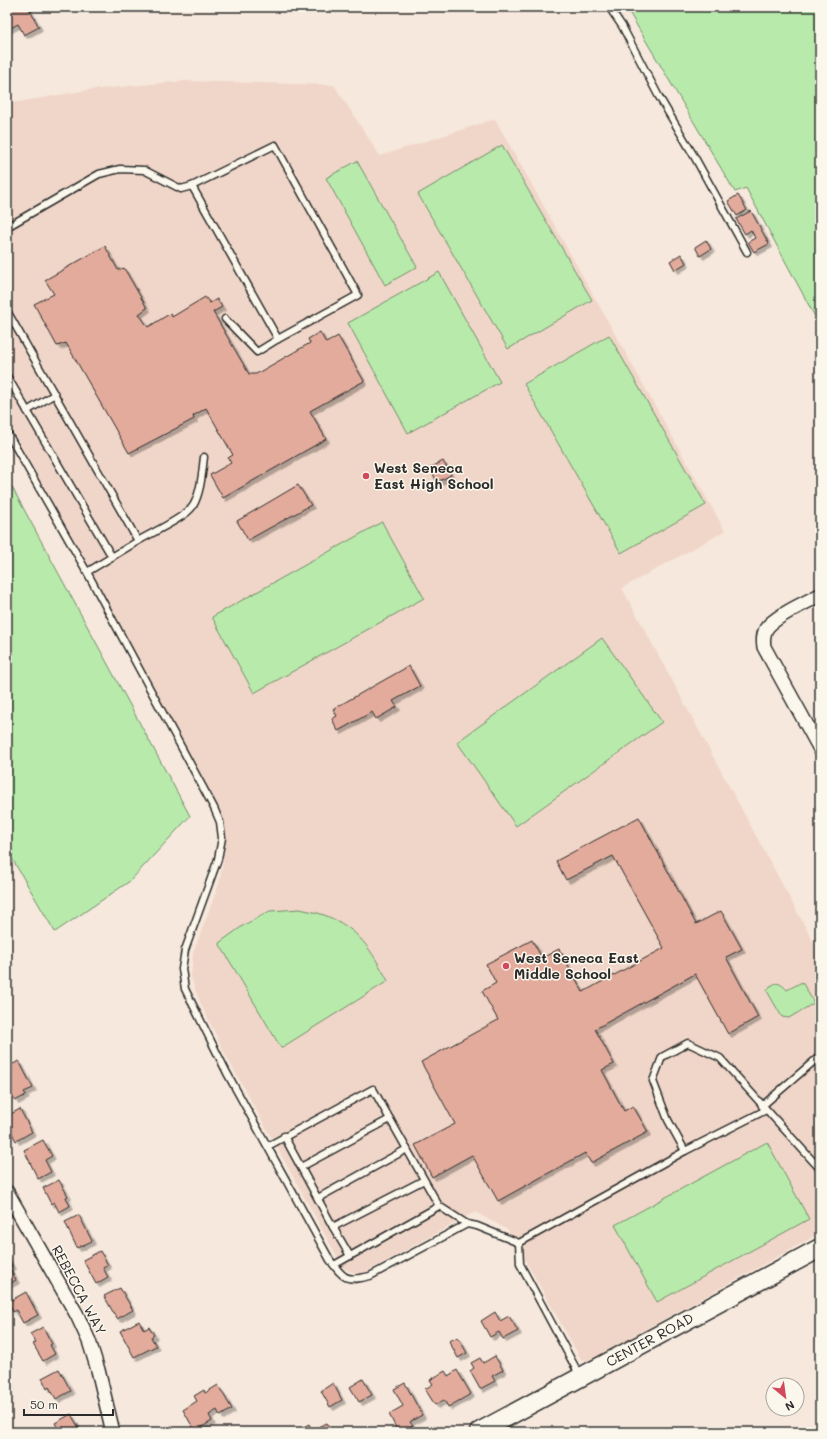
<svg xmlns="http://www.w3.org/2000/svg" width="827" height="1439" viewBox="0 0 827 1439" font-family="Mali,sans-serif">
<style>
.built{fill:#f0d6c8}
.green{fill:#b8ebab;stroke:#728b6b}
.building{fill:#e3ab9b;stroke:#2b2b2b;filter:url(#shadow)}
.lines{fill:none;stroke-linecap:round;stroke-linejoin:round}
.lane-casing{stroke:#2b2b2b;stroke-width:9}
.street-casing{stroke:#2b2b2b;stroke-width:16}
.secondary-casing{stroke:#2b2b2b;stroke-width:21}
.lane{stroke:#fbf7ec;stroke-width:6}
.street{stroke:#fbf7ec;stroke-width:13}
.secondary{stroke:#fbf7ec;stroke-width:18}
.poi-dot{fill:#d1495b;stroke:#fbf7ec;stroke-width:1.5}
.labels{text-anchor:middle;stroke-width:3;stroke-linejoin:round;paint-order:stroke}
.poi-label{font-size:14px;font-weight:bold;fill:#2b2b2b;stroke:#fbf7ec;text-anchor:start}
.street-label{font-size:14px;fill:#2b2b2b;stroke:#fbf7ec}
</style>
<defs>
<filter id="shadow"><feDropShadow dx="3.5" dy="3.5" stdDeviation="0" flood-color="#0004"/></filter>
</defs>
<rect width="100%" height="100%" fill="#f6e8dc"/>
<filter id="ink" filterUnits="userSpaceOnUse"><feTurbulence type="fractalNoise" baseFrequency=".025" numOctaves="2"/><feDisplacementMap in="SourceGraphic" scale="8" xChannelSelector="R" yChannelSelector="G"/><feConvolveMatrix kernelMatrix="1 2 1 2 8 2 1 2 1" color-interpolation-filters="sRGB"/></filter>
<g filter="url(#ink)">
<path class="built" d="M185 81 334 85 380 156 495 119 725 531 622 588 820 954V1233L589 1361 581 1359 508 1230 475 1212 361 1275 344 1269 225 1054 199 1000 191 978 193 953 219 884 225 851 219 808 7 420V104L88 90Z"/>
<g class="green">
<path d="M626 7H820V326L746 188 735 192Z"/>
<path d="M502 145 592 300 508 349 418 194Z"/>
<path d="M357 161 417 267 385 285 326 178Z"/>
<path d="M439 272 500 382 408 433 348 323Z"/>
<path d="M609 335 706 505 621 553 524 384Z"/>
<path d="M7 478 190 816 130 881 55 932 7 850Z"/>
<path d="M382 522 424 598 254 693 212 617Z"/>
<path d="M602 638 662 722 516 826 457 742Z"/>
<path d="M300 909C308 911 316 912 324 915 359 928 371 950 388 981L281 1048 219 943 244 925 270 911Z"/>
<path d="M802 982 814 1003 789 1018 782 1017 767 991C774 981 779 981 787 990Z"/>
<path d="M767 1142 809 1219 657 1302 615 1225Z"/>
</g>
<g class="building">
<path d="M12 7H28L39 27 24 35 18 24 7 30V10Z"/>
<path d="M738 195 747 210 737 216 728 201Z"/>
<path d="M751 211 769 244 754 252 748 242 755 238 751 230 745 234 736 219Z"/>
<path d="M706 240 711 249 700 256 695 247Z"/>
<path d="M105 246 118 270 124 268 147 308 139 314 148 327 171 313 172 317 205 297 210 303 217 299 222 307 213 312 249 374H256L310 343 308 339 320 332 326 343 338 336 364 381 310 411 326 439 223 498 210 475 231 463 228 458 233 455 206 408 193 416 194 419 129 453 66 343 57 346 34 304 54 294 45 280Z"/>
<path d="M681 254 686 263 675 270 670 261Z"/>
<path d="M443 461 451 475 437 482 430 468Z"/>
<path d="M298 485 311 505 248 540 237 521Z"/>
<path d="M409 666 420 686 393 701 397 707 376 719 372 712 338 731 332 719 337 716 333 709Z"/>
<path d="M639 817 696 924 721 911 742 949 726 957 758 1017 728 1034 695 974 595 1029 614 1064 602 1070 624 1111 633 1106 648 1132 591 1163 585 1153 498 1201 472 1155 432 1177 415 1145 455 1124 421 1062 498 1020 482 991 496 983 486 964 532 940 542 958 559 949 583 992 664 948 613 856 566 880 556 861Z"/>
<path d="M19 1061 33 1088 24 1092 26 1095 15 1101 7 1086V1067Z"/>
<path d="M20 1109 32 1132 16 1141 7 1124V1116Z"/>
<path d="M43 1140 52 1156 45 1160 51 1172 38 1179 24 1150Z"/>
<path d="M59 1180 68 1196 66 1197 70 1206 59 1212 54 1202 51 1204 43 1188Z"/>
<path d="M79 1215 92 1241 77 1248 65 1222Z"/>
<path d="M100 1251 108 1265 103 1268 108 1277 96 1284 83 1260Z"/>
<path d="M7 1256 12 1266 9 1267 16 1280 7 1285Z"/>
<path d="M120 1288 133 1310 117 1319 104 1296Z"/>
<path d="M26 1292 38 1315 23 1323 16 1310 13 1312 8 1302Z"/>
<path d="M495 1312 500 1321 509 1316 518 1331 503 1339 499 1332 490 1337 481 1321Z"/>
<path d="M139 1321 144 1330 149 1327 154 1335 151 1337 156 1346 134 1357 120 1331Z"/>
<path d="M43 1327 52 1344 50 1345 55 1354 43 1361 33 1344 36 1343 30 1334Z"/>
<path d="M458 1337 467 1353 458 1358 449 1341Z"/>
<path d="M495 1356 503 1370 492 1376 495 1381 480 1389 470 1371 474 1368 471 1363 480 1358 483 1363Z"/>
<path d="M59 1369 71 1391 56 1399 49 1387 47 1389 42 1378Z"/>
<path d="M457 1370 471 1394 448 1407 444 1400 435 1405 425 1389 433 1384 430 1380 445 1371 448 1376Z"/>
<path d="M363 1379 372 1395 359 1402 350 1387Z"/>
<path d="M333 1383 342 1400 330 1407 321 1391Z"/>
<path d="M405 1383 422 1415 410 1422 413 1426 402 1432H398L389 1414 403 1406 394 1389Z"/>
<path d="M218 1385 232 1409 220 1416 217 1410 209 1415 212 1421 195 1431 183 1410 197 1401 194 1396 204 1390 205 1393Z"/>
<path d="M71 1414 81 1432H60L55 1423Z"/>
<path d="M327 1423 332 1432H316L315 1429Z"/>
<path d="M309 1424 313 1432H295Z"/>
</g>
<g class="lines">
<g class="lane-casing">
<g id="lane">
<path d="M609 7 622 26 658 95 694 156 747 252"/>
<path d="M192 186 278 339 257 352 225 319"/>
<path d="M7 227 99 174 120 169 144 170 181 189 192 186 275 145 358 295 278 339"/>
<path d="M7 311 138 541 87 572"/>
<path d="M7 376 112 557"/>
<path d="M27 411 55 394"/>
<path d="M7 432 87 572 214 808 220 822 222 838 218 859 185 950 182 969 185 989 227 1073 330 1260C344 1279 346 1282 370 1276L467 1224 477 1226 519 1243"/>
<path d="M138 541C151 533 185 518 193 506 201 492 202 473 204 457"/>
<path d="M762 1106 820 1056"/>
<path d="M766 1110 685 1151 668 1120 653 1081 662 1057 688 1043 720 1058 820 1169"/>
<path d="M284 1136 333 1227"/>
<path d="M268 1146 373 1089 439 1206 467 1224"/>
<path d="M301 1167 390 1119"/>
<path d="M318 1198 407 1149"/>
<path d="M519 1243 685 1151"/>
<path d="M519 1243 520 1264 580 1376"/>
<path d="M350 1256 333 1227 424 1180"/>
<path d="M334 1265 439 1206"/>
</g>
</g>
<g class="street-casing">
<g id="street">
<path d="M820 595C807 602 773 617 766 629 763 635 763 641 764 647L820 749"/>
<path d="M7 1192 77 1315 89 1341 98 1370 113 1432"/>
</g>
</g>
<g class="secondary-casing">
<g id="secondary">
<path id="s1" d="M479 1432 820 1248"/>
</g>
</g>
<use href="#lane" class="lane"/>
<use href="#street" class="street"/>
<use href="#secondary" class="secondary"/>
</g>
</g>
<g class="poi-dot">
<circle cx="366" cy="476" r="4"/>
<circle cx="506" cy="966" r="4"/>
</g>
<g class="labels">
<g class="poi-label">
<text x="374" y="473">West Seneca<tspan x="374" dy="16">East High School</tspan></text>
<text x="514" y="963">West Seneca East<tspan x="514" dy="16">Middle School</tspan></text>
</g>
<g class="street-label">
<text transform="translate(79 1290) rotate(62)" y="5">REBECCA WAY</text>
<text dy="5" stroke="none"><textPath href="#s1" startOffset="194">CENTER ROAD</textPath></text>
</g>
</g>
<rect width="827" height="1439" fill="none" stroke="#fbf7ec" stroke-width="24"/>
<rect x="12" y="12" width="803" height="1415" fill="none" stroke="#2b2b2b" stroke-width="1.5" filter="url(#ink)"/>
<g transform="translate(785 1397) rotate(151)"><circle r="19" fill="#fbf7ec" stroke="#a8a59f"/>
<path d="M0-3L7 15L0 10L-7 15Z" fill="#d1495b"/>
<text y="-6" font-size="11" font-weight="bold" text-anchor="middle" fill="#2b2b2b">N</text>
</g>
<path d="M24 1409v6h89v-6" fill="none" stroke="#2b2b2b" stroke-width="2"/>
<text x="30" y="1409" font-size="12" fill="#2b2b2b" stroke="#fbf7ec" stroke-width="3" paint-order="stroke">50 m</text>
</svg>
